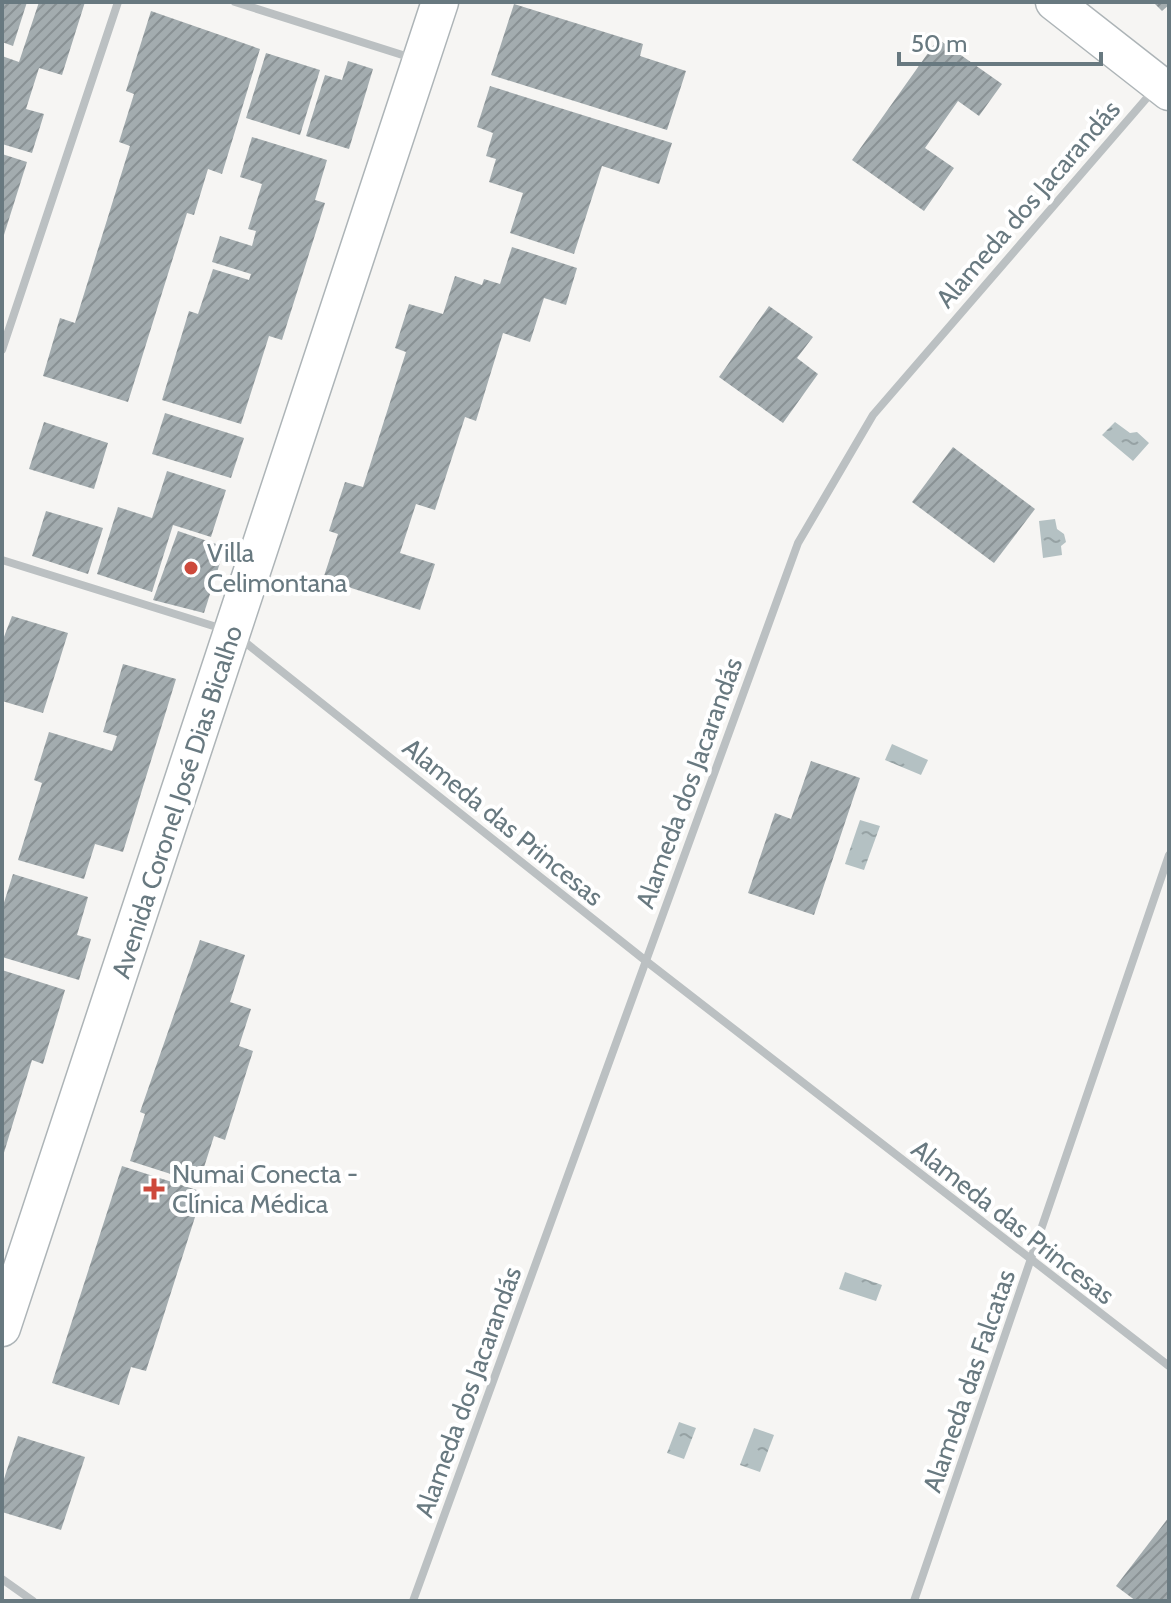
<svg xmlns="http://www.w3.org/2000/svg" width="1171" height="1603" viewBox="0 0 1171 1603" font-family="Cabin,sans-serif">
<style>
.water{fill:url(#water-ripples)}
.building{fill:url(#building-hatch)}
.lines{fill:none;stroke-linecap:round;stroke-linejoin:round}
.secondary-casing{stroke:#adb4b7;stroke-width:39}
.street{stroke:#bbc0c2;stroke-width:8}
.secondary{stroke:#fff;stroke-width:36}
.poi-dot{fill:#cd493b;stroke:#fff;stroke-width:3}
.labels{text-anchor:middle;stroke-width:8;stroke-linejoin:round;paint-order:stroke}
.street-label{font-size:26px;fill:#687980;stroke:#fff}
.poi-label{font-size:26px;fill:#687980;stroke:#fff;text-anchor:start}
</style>
<defs>
<pattern id="water-ripples" width="26" height="14" patternUnits="userSpaceOnUse" patternTransform="scale(2)"><rect width="26" height="14" fill="#b4c1c3"/><path d="M2 4q2-2 4 0t4 0M15 11q2-2 4 0t4 0" fill="none" stroke="#96a2a4"/></pattern>
<pattern id="building-hatch" width="6" height="6" patternUnits="userSpaceOnUse" patternTransform="scale(2)"><rect width="6" height="6" fill="#a3acaf"/><path d="M-1 1l2-2M0 6l6-6M5 7l2-2" fill="none" stroke="#899194"/></pattern>
</defs>
<rect width="100%" height="100%" fill="#f6f5f3"/>
<g class="water">
<path d="M1115 422 1130 433 1137 432 1149 443 1133 461 1102 435Z"/>
<path d="M1055 519 1057 529 1064 534 1066 542 1061 546 1062 555 1043 558 1039 521Z"/>
<path d="M892 744 928 760 921 775 885 760Z"/>
<path d="M860 820 880 826 864 870 845 864Z"/>
<path d="M845 1272 882 1285 876 1301 839 1289Z"/>
<path d="M679 1422 696 1428 684 1459 667 1453Z"/>
<path d="M754 1428 774 1435 760 1472 740 1465Z"/>
</g>
<g class="building">
<path d="M2 2H27L13 46 2 42Z"/>
<path d="M39 2H85L62 75 39 68 26 109 44 114 32 153 2 144V56L19 62Z"/>
<path d="M1153 2H1169V5L1162 11Z"/>
<path d="M514 4 643 44 640 56 686 71 667 130 491 75Z"/>
<path d="M151 11 260 49 222 174 208 169 194 215 187 213 128 402 43 376 60 318 75 323 130 146 119 142 134 94 126 91Z"/>
<path d="M938 39 1002 84 979 116 958 101 925 148 954 168 924 211 852 160Z"/>
<path d="M266 53 320 70 300 135 246 118Z"/>
<path d="M348 61 373 69 349 149 306 136 325 75 342 80Z"/>
<path d="M490 86 672 143 659 184 602 166 574 254 510 233 523 193 489 182 496 159 486 156 493 133 477 127Z"/>
<path d="M252 137 327 160 315 200 325 203 282 340 269 336 241 424 162 400 189 311 198 314 213 269 249 280 251 274 212 262 220 236 252 246 256 231 248 229 262 184 240 177Z"/>
<path d="M2 154 27 162 3 238H2Z"/>
<path d="M512 247 577 268 566 305 544 298 530 342 503 333 476 421 465 417 435 510 416 504 400 553 435 564 420 610 323 579 338 534 329 531 345 482 363 487 406 352 395 348 409 304 443 314 455 276 482 285 484 279 500 284Z"/>
<path d="M769 306 813 337 797 358 818 374 783 423 719 377Z"/>
<path d="M165 413 244 438 231 478 152 454Z"/>
<path d="M44 422 108 443 94 489 29 469Z"/>
<path d="M953 447 1035 509 994 563 912 502Z"/>
<path d="M167 471 226 490 211 537 173 525 152 592 97 574 118 507 152 518Z"/>
<path d="M46 511 103 528 88 574 32 556Z"/>
<path d="M178 531 225 547 204 613 153 600Z"/>
<path d="M12 616 68 633 43 713 2 701V642Z"/>
<path d="M123 664 176 679 123 852 95 844 84 879 18 860 42 783 34 780 49 732 112 751 117 736 103 732Z"/>
<path d="M811 761 860 778 814 915 748 893 775 813 791 819Z"/>
<path d="M13 874 88 897 77 935 91 939 79 980 2 957V909Z"/>
<path d="M200 940 245 955 230 1002 251 1009 239 1046 253 1051 225 1140 214 1136 199 1183 130 1161 145 1114 140 1112Z"/>
<path d="M2 970 65 990 43 1064 32 1060 3 1156Z"/>
<path d="M122 1166 203 1192 146 1371 131 1367 119 1405 52 1383Z"/>
<path d="M18 1436 85 1457 61 1530 2 1512V1485Z"/>
<path d="M1169 1517V1601H1136L1116 1586Z"/>
</g>
<g class="lines">
<g class="secondary-casing">
<g id="secondary">
<path d="M1054 2 1169 92"/>
<path d="M2 1328 440 2"/>
</g>
</g>
<g class="street">
<path d="M235 2 412 58"/>
<path d="M2 350 118 2"/>
<path d="M2 560 223 629"/>
<path d="M241 639 646 961 1169 1366"/>
<path d="M2 1579 33 1601"/>
<path d="M413 1601 798 543 873 415 1152 92"/>
<path d="M914 1601 1169 855"/>
</g>
<use href="#secondary" class="secondary"/>
</g>
<g class="poi-dot">
<circle cx="191" cy="568" r="8"/>
<path d="M150 1177h8v8h8v8h-8v8h-8v-8h-8v-8h8z"/>
</g>
<g class="labels">
<g class="street-label">
<text transform="translate(1028 204) rotate(-49)" y="9">Alameda dos Jacarandás</text>
<text transform="translate(689 783) rotate(-70)" y="9">Alameda dos Jacarandás</text>
<text transform="translate(177 802) rotate(-72)" y="9">Avenida Coronel José Dias Bicalho</text>
<text transform="translate(503 822) rotate(39)" y="9">Alameda das Princesas</text>
<text transform="translate(1013 1222) rotate(38)" y="9">Alameda das Princesas</text>
<text transform="translate(969 1381) rotate(-71)" y="9">Alameda das Falcatas</text>
<text transform="translate(468 1392) rotate(-70)" y="9">Alameda dos Jacarandás</text>
</g>
<g class="poi-label">
<text x="207" y="562">Villa<tspan x="207" dy="30">Celimontana</tspan></text>
<text x="172" y="1183">Numai Conecta -<tspan x="172" dy="30">Clínica Médica</tspan></text>
</g>
</g>
<rect width="1171" height="1603" fill="none" stroke="#687980" stroke-width="8"/>
<path d="M899 52v12h202v-12" fill="none" stroke="#687980" stroke-width="4"/>
<text x="911" y="52" font-size="24" fill="#687980" stroke="#ffffff" stroke-width="6" paint-order="stroke">50 m</text>
</svg>
